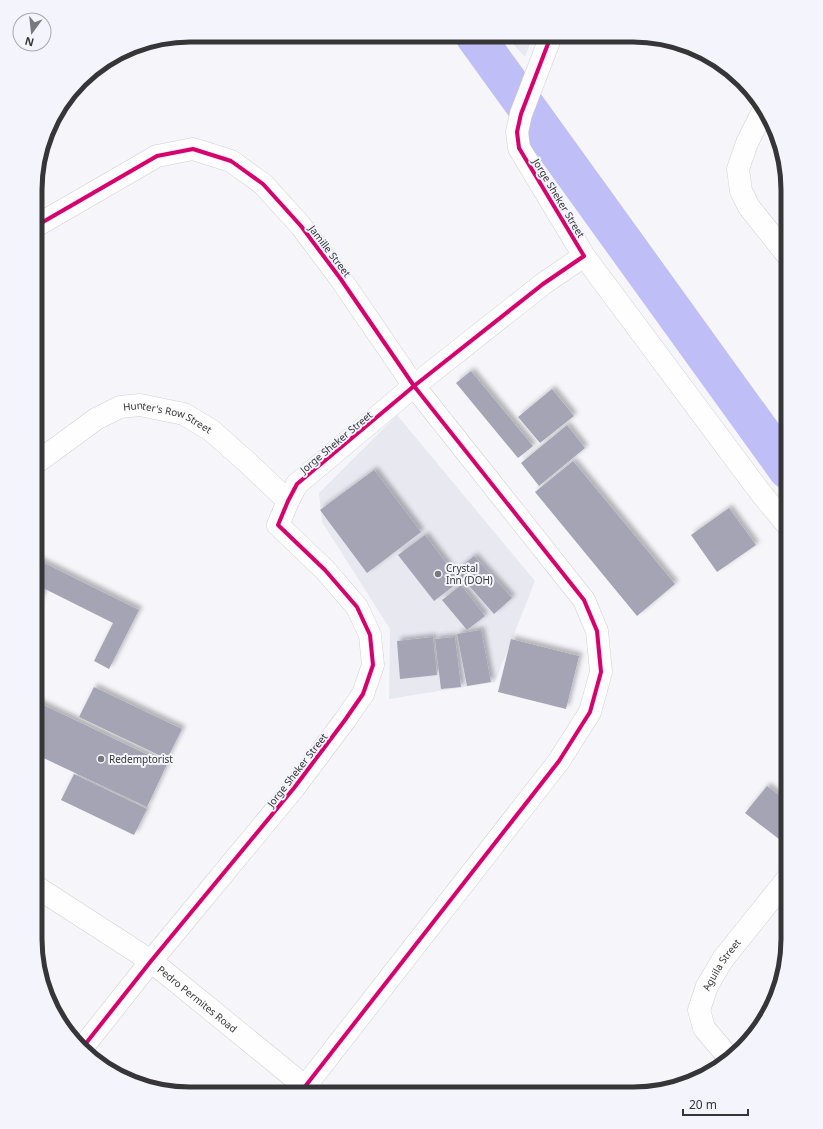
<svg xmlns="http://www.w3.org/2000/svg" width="823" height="1129" viewBox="0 0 823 1129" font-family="'Noto Sans',sans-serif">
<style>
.built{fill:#e7e8f0}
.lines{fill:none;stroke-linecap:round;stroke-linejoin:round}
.river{stroke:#c0bef7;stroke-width:39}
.building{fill:#a5a4b4;filter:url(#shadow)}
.minor-casing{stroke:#d0d0d4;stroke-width:23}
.minor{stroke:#fefefe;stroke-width:22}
.cycleway-casing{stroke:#f4f4fc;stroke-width:6}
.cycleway{stroke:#d6006c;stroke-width:4}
.poi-dot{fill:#79797d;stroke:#f4f4fc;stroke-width:1.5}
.labels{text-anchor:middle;stroke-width:4;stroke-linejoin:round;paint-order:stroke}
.street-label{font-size:10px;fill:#363639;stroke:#f4f4fc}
.poi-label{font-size:10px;fill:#363639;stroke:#f4f4fc;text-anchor:start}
.rim{fill:none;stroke:#363639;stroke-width:5}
</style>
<defs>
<filter id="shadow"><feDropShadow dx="3.5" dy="-3.5" stdDeviation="2" flood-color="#0004"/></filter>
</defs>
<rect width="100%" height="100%" fill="#f6f6fa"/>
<g class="built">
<path d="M506 36H533L525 57Z"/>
<path d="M397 415 535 581 495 682 389 699 390 629 322 522 319 493Z"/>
</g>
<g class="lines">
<path class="river" d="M475 36 788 470"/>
</g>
<g class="building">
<path d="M471 371 533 446 518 458 456 383Z"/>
<path d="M552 389 574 416 540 443 518 417Z"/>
<path d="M567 425 585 448 539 486 521 463Z"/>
<path d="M573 461 675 584 637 616 535 492Z"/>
<path d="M374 470 421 532 367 573 320 510Z"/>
<path d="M729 508 756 545 717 572 691 535Z"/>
<path d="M425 535 460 581 434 601 398 555Z"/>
<path d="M474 556 512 598 494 614 456 571Z"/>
<path d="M36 559 139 610 109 669 94 661 113 623 45 589 36 609Z"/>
<path d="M461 585 485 616 467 630 442 600Z"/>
<path d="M481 630 491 682 467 686 457 634Z"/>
<path d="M433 637 437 675 400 679 397 641Z"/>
<path d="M455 637 461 687 441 689 435 639Z"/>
<path d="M511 639 579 656 566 709 498 692Z"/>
<path d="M94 687 182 729 167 759 79 717Z"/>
<path d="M35 701 167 764 147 807 35 754Z"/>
<path d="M74 774 147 809 134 835 61 800Z"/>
<path d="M788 775V789L781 783Z"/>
<path d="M767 786 788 802V846L745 813Z"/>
</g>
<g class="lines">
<g class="minor-casing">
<g id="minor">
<path d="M763 111 747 143 738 169 741 191 749 207 788 256"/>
<path d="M36 226 157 156 193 149 231 161 263 184 301 226 340 278 414 386 584 600 597 631 601 672 590 712 559 761 300 1093"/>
<path d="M584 256 760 492 788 526"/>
<path id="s1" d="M36 463 96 419 120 407 140 405 184 414 212 431 248 463 288 501"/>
<path id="s2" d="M35 886 151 961 313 1093"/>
<path d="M83 1047 151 961 294 788 345 720 363 694 373 665 370 635 357 607 325 570 278 525 288 501 297 484 414 386 543 284 584 256 519 148 517 132 521 114 551 36"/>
<path id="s3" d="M730 1059 704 1028 699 1010 707 986 723 959 788 878"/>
</g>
</g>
<use href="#minor" class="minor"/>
<g class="cycleway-casing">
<g id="cycleway">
<path d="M36 226 157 156 193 149 231 161 263 184 301 226 340 278 414 386 584 600 597 631 601 672 590 712 559 761 300 1093"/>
<path d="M83 1047 151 961 294 788 345 720 363 694 373 665 370 635 357 607 325 570 278 525 288 501 297 484 414 386 543 284 584 256 519 148 517 132 521 114 551 36"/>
</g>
</g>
<use href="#cycleway" class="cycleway"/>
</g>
<g class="poi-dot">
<circle cx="438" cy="574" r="4"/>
<circle cx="101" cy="759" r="4"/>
</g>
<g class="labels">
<g class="street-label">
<text transform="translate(559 198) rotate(59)" y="4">Jorge Sheker Street</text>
<text transform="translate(330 251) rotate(53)" y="4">Jamille Street</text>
<text dy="4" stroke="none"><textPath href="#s1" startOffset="151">Hunter's Row Street</textPath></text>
<text transform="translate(336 442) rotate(-40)" y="4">Jorge Sheker Street</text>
<text transform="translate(297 770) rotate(-52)" y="4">Jorge Sheker Street</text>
<text dy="4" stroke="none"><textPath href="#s3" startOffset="110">Aguila Street</textPath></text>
<text dy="4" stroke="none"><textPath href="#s2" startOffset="198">Pedro Permites Road</textPath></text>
</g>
<g class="poi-label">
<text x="446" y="572">Crystal<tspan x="446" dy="12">Inn (DOH)</tspan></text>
<text x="109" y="763">Redemptorist</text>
</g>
</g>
<path d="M0 0H823V1129H0ZM190 42H633A148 148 0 0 1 781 190V939A148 148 0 0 1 633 1087H190A148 148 0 0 1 42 939V190A148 148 0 0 1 190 42Z" fill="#f4f4fc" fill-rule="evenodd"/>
<path class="rim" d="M190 42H633A148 148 0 0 1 781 190V939A148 148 0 0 1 633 1087H190A148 148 0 0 1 42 939V190A148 148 0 0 1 190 42Z"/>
<g transform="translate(32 32) rotate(195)"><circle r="19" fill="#f4f4fc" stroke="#a8a8ae"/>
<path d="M0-3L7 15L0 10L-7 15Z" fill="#79797d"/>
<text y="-6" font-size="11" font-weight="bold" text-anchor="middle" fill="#363639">N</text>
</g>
<path d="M683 1109v6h65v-6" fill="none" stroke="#363639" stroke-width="2"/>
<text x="689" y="1109" font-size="12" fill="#363639" stroke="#f4f4fc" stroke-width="3" paint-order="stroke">20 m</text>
</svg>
